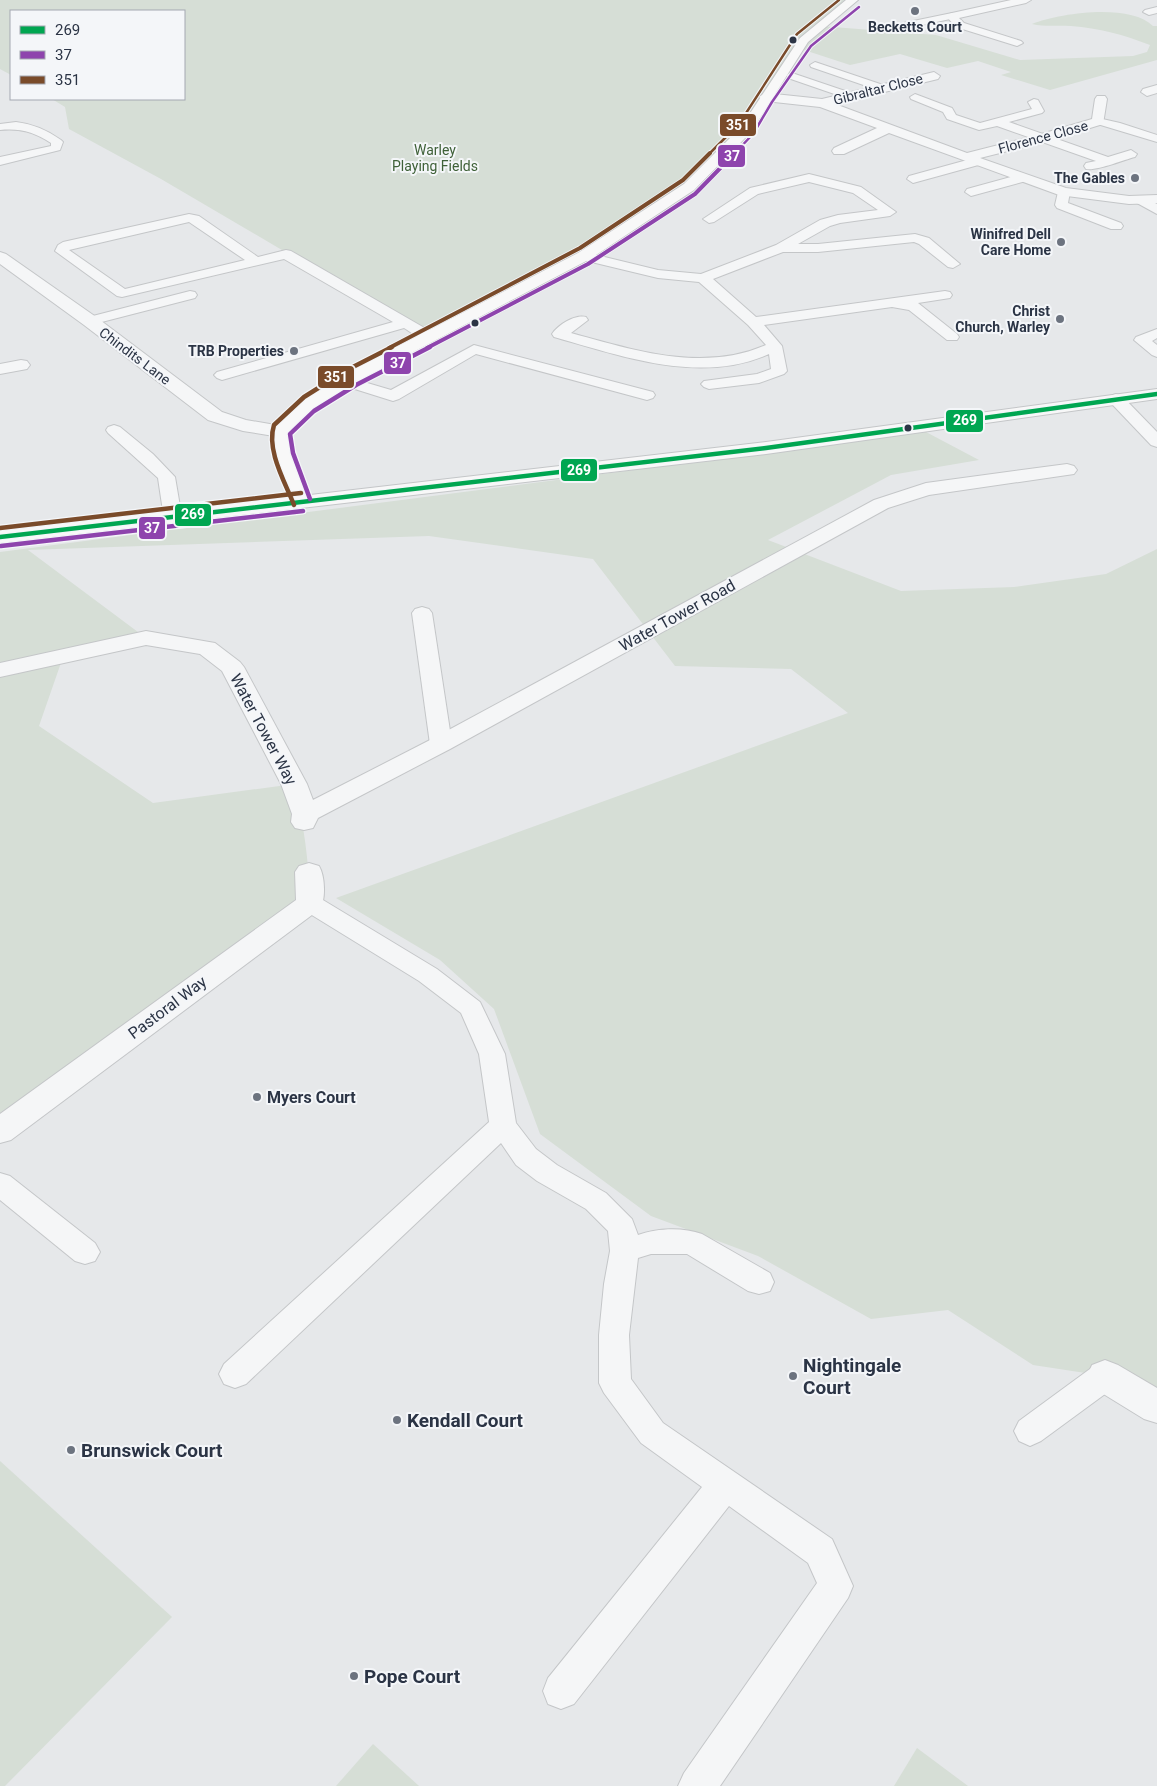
<svg xmlns="http://www.w3.org/2000/svg" width="1157" height="1786" viewBox="0 0 1157 1786" font-family="Roboto,sans-serif">
<style>
.green{fill:#d6ded6}
.lines{fill:none;stroke-linecap:round;stroke-linejoin:round}
.lane-casing{stroke:#c4c6c8;stroke-width:2}
.street-casing{stroke:#c4c6c8;stroke-width:2}
.secondary-casing{stroke:#c4c6c8;stroke-width:2}
.lane{fill:#f5f6f7;fill-rule:evenodd}
.street{fill:#f5f6f7;fill-rule:evenodd}
.secondary{fill:#f8f8f8;fill-rule:evenodd}
.bus-1-casing{stroke:#f4f6f9;stroke-width:7}
.bus-2-far2-casing{stroke:#f4f6f9;stroke-width:4.5}
.bus-2-far1-casing{stroke:#f4f6f9;stroke-width:5.5}
.bus-2-casing{stroke:#f4f6f9;stroke-width:7}
.bus-3-far2-casing{stroke:#f4f6f9;stroke-width:4.5}
.bus-3-far1-casing{stroke:#f4f6f9;stroke-width:5.5}
.bus-3-casing{stroke:#f4f6f9;stroke-width:7}
.bus-1{stroke:#00a651;stroke-width:4.5}
.bus-2-far2{stroke:#8e44ad;stroke-width:2.5}
.bus-2-far1{stroke:#8e44ad;stroke-width:4}
.bus-2{stroke:#8e44ad;stroke-width:4.5}
.bus-3-far2{stroke:#7a4b2a;stroke-width:2.5}
.bus-3-far1{stroke:#7a4b2a;stroke-width:4}
.bus-3{stroke:#7a4b2a;stroke-width:4.5}
.poi-dot{fill:#6c737f;stroke:#f4f6f9;stroke-width:2}
.bus-dot{fill:#2b3445;stroke:#f4f6f9;stroke-width:2}
.labels{text-anchor:middle;stroke-width:4;stroke-linejoin:round;paint-order:stroke}
.far-poi-label{font-size:14px;font-weight:bold;fill:#2b3445;stroke:#f4f6f9;text-anchor:end}
.far-street-label{font-size:14px;fill:#2b3445;stroke:#f4f6f9}
.far-park-label{font-size:14px;fill:#3f6138;stroke:#f4f6f9}
.street-label{font-size:16px;fill:#2b3445;stroke:#f4f6f9}
.poi-label{font-size:16px;font-weight:bold;fill:#2b3445;stroke:#f4f6f9;text-anchor:start}
.near-poi-label{font-size:19px;font-weight:bold;fill:#2b3445;stroke:#f4f6f9;text-anchor:start}
.line-badge{stroke:#f4f6f9;stroke-width:2}
.badge-label{font-size:14px;text-anchor:middle;font-weight:bold;fill:#fff}
</style>
<rect width="100%" height="100%" fill="#e6e8ea"/>
<g class="green">
<path d="M0 0H847L799 39 804 40 820 26 936 35 1020 60 1133 56 1147 52 1150 45C1124 35 1099 28 1071 26 1057 25 1045 27 1032 24 1060 13 1130 3 1153 26H1157V60L1050 90 1001 75 1011 72 978 61 947 68 900 54 850 65 798 48 746 129 689 187 584 256 430 337 161 179 69 129 65 107 52 99H184V11H11V75L0 69Z"/>
<path d="M926 432 979 460 891 475 768 540 901 591 1014 587 1106 574 1157 549V1407L1105 1376 1033 1365 948 1310 871 1319 758 1256 651 1216 540 1134 494 1009 440 960 336 898 848 713 791 669 675 666 593 559 429 536 28 550 146 638 63 657 39 726 153 803 294 784C304 824 309 862 310 903L0 1131V552Z"/>
<path d="M0 1461 172 1617 5 1786H0Z"/>
<path d="M373 1744 419 1786H336Z"/>
<path d="M917 1748 968 1786H894Z"/>
</g>
<g class="lines">
<g class="lane-casing">
<g id="lane">
<path d="M952 13 957 16 955 18 894 31 889 28 894 25Z"/>
<path d="M815 62 886 86 887 88 882 91 878 90 811 67 810 65Z"/>
<path d="M792 73 854 94 855 96 850 99 846 98 788 78 787 76 788 74Z"/>
<path d="M915 94 952 108 956 115 980 123 1032 109 1028 102 1034 99 1038 100 1044 111 1042 113 1009 122 1108 157 1131 150 1137 154 1135 157C1123 160 1097 171 1086 169L1084 166 1086 163 1096 161 997 126 979 130 947 119 943 112 911 99 910 97Z"/>
<path d="M1098 118 1120 123 1157 135V142L1094 123 1092 121 1094 119Z"/>
<path d="M16 122C33 124 47 130 61 140L63 142 60 150 0 165V157L51 146V143C34 132 20 128 0 130V124Z"/>
<path d="M978 157 984 161 982 164 913 183 907 179 909 176Z"/>
<path d="M809 174 861 187 896 212 890 216 840 223 830 226 798 244H818L915 234 929 238 960 264 953 268 948 267 919 244 914 242 818 252H783L713 279 756 317 945 291 950 292 952 295 950 298 918 303 957 334 959 337 957 340H947L909 310 892 307 764 325 782 346 787 371 784 374 759 383 709 389 704 387 701 384 704 381 757 374 771 369 769 354C701 385 621 356 554 337L552 334C558 325 575 314 586 317L588 320 571 333C634 350 703 373 766 345L748 325 699 282 658 278 579 259 577 256 584 252 658 270 701 274 776 245 820 220 838 215 878 210 853 193 809 182 758 194 714 222 709 223 703 219 750 188Z"/>
<path d="M1022 174 1028 178 1026 181 971 196 965 192 967 189Z"/>
<path d="M1064 188 1070 192 1068 203 1121 223 1123 226 1121 229H1111L1057 208 1055 205 1058 192Z"/>
<path d="M1141 196 1157 204V214L1137 203 1135 200Z"/>
<path d="M189 214 199 216 258 257 286 250 291 251 435 334 437 337 435 340C424 343 414 334 404 328L222 380 217 378 214 375 217 372 393 322 284 259 122 297 117 296 55 251 58 245 63 242ZM189 222 245 260 125 289 69 250Z"/>
<path d="M190 291 195 292 197 295 195 298 90 325 85 324 83 321 85 318Z"/>
<path d="M1157 329V338L1152 341 1157 345V357L1152 355 1134 340 1136 337Z"/>
<path d="M474 345 653 392 655 395 653 398 647 400 476 354 399 399 393 401 342 385 339 382 342 379 347 377 391 390Z"/>
<path d="M1116 394 1122 396 1157 432V447L1151 445 1110 402 1108 399 1110 396Z"/>
<path d="M114 425 120 427 153 454 175 477 182 518 179 522 173 523 167 522 164 518 158 478 108 433 106 430 108 427Z"/>
<path d="M422 607 429 609 432 613 452 744 449 749 441 750 433 749 430 744 412 613 415 609Z"/>
<path d="M310 895 318 897 437 969 480 1002 505 1054 516 1123 536 1149 557 1165 606 1193 632 1219 638 1235C657 1228 683 1227 702 1234L770 1273 774 1282 770 1291 759 1294 748 1291 687 1254H651L638 1258 629 1335 631 1379 663 1423 832 1539 853 1586 848 1598 720 1786H678L684 1773 817 1583 808 1563 729 1506 574 1704 561 1709 548 1704 543 1691 548 1678 702 1487 641 1443 604 1393 599 1383V1335L604 1284 610 1251 608 1231 586 1209 537 1181 516 1165 501 1143 246 1384 235 1388 224 1384 219 1374 224 1364 489 1122 479 1054 461 1013 419 981 302 909 298 903 302 897Z"/>
<path d="M0 1173 10 1176 95 1243 100 1252 95 1261 85 1264 75 1261 0 1200Z"/>
<path d="M1105 1362 1116 1366 1121 1376 1116 1386 1041 1441 1030 1446 1019 1441 1014 1431 1019 1421 1094 1366Z"/>
</g>
</g>
<g class="street-casing">
<g id="street">
<path d="M1011 0H1031L1026 3 959 18 964 23 1021 41 1023 43 1017 46 956 27 946 16 952 13Z"/>
<path d="M1157 7V13L1149 15 1143 12 1145 10Z"/>
<path d="M934 72 940 76 938 79 835 104 967 153 1038 135 1092 119 1095 99 1097 96H1105L1107 99 1103 124 1048 141 980 158 1066 188 1129 196 1157 195V203L1129 204 1059 195 889 133 844 154H834L832 151 834 148 877 128 820 107 765 101 759 97 765 93 822 99Z"/>
<path d="M1157 85V93L1147 96 1141 92 1143 89Z"/>
<path d="M0 252 6 254 96 317 222 412 246 420 287 427 289 431 287 435 280 437 243 431 208 420 84 325 0 264Z"/>
<path d="M21 360 27 361 30 365 27 369 0 374V364Z"/>
<path d="M1067 464 1074 466 1077 470 1074 474 929 495 888 508 450 749 318 818 313 828 304 830 295 828 291 822 292 814 281 784 222 671 200 654 146 645 0 677V663L146 631 215 643 240 662 244 667 307 784 313 800 432 739 874 500 926 483Z"/>
<path d="M309 863 319 866C325 876 326 899 320 909L11 1140 0 1143V1114L296 900 295 872 299 866Z"/>
<path d="M1105 1360 1118 1365 1157 1388V1423L1144 1419 1092 1387 1087 1376 1092 1365Z"/>
</g>
</g>
<g class="secondary-casing">
<path id="secondary" d="M846 0H858L808 42 751 132 694 190 590 259 358 381 315 408 290 432 295 455 310 495 766 442 1157 389V399L766 454 0 543V531L290 497 275 455 271 431 303 400 346 373 578 253 684 184 741 127 800 38Z"/>
</g>
<use href="#lane" class="lane"/>
<use href="#street" class="street"/>
<use href="#secondary" class="secondary"/>
<g class="bus-1-casing">
<path id="bus-1" d="M0 537 766 448 1157 394"/>
</g>
<g class="bus-2-far2-casing">
<path id="bus-2-far2" d="M734 154 753 134 772 102 811 46 859 7"/>
</g>
<g class="bus-2-far1-casing">
<path id="bus-2-far1" d="M427 348 588 264 695 194 735 153"/>
</g>
<g class="bus-2-casing">
<g id="bus-2">
<path d="M310 499 293 453 290 434 314 411 356 385 430 347"/>
<path d="M1 546 303 511"/>
</g>
</g>
<g class="bus-3-far2-casing">
<path id="bus-3-far2" d="M709 154 739 124 797 34 839 0"/>
</g>
<g class="bus-3-far1-casing">
<path id="bus-3-far1" d="M389 348 580 248 683 180 710 153"/>
</g>
<g class="bus-3-casing">
<g id="bus-3">
<path d="M294 505C285 482 266 450 274 425L304 397 347 370 392 347"/>
<path d="M0 528 301 493"/>
</g>
</g>
<use href="#bus-1" class="bus-1"/>
<use href="#bus-2-far2" class="bus-2-far2"/>
<use href="#bus-2-far1" class="bus-2-far1"/>
<use href="#bus-2" class="bus-2"/>
<use href="#bus-3-far2" class="bus-3-far2"/>
<use href="#bus-3-far1" class="bus-3-far1"/>
<use href="#bus-3" class="bus-3"/>
</g>
<g class="poi-dot">
<circle cx="915" cy="11" r="5"/>
<circle cx="1135" cy="178" r="5"/>
<circle cx="1061" cy="242" r="5"/>
<circle cx="1060" cy="319" r="5"/>
<circle cx="294" cy="351" r="5"/>
<circle cx="257" cy="1097" r="5"/>
<circle cx="793" cy="1376" r="5"/>
<circle cx="397" cy="1420" r="5"/>
<circle cx="71" cy="1450" r="5"/>
<circle cx="354" cy="1676" r="5"/>
</g>
<g class="bus-dot">
<circle cx="793" cy="40" r="4.5"/>
<circle cx="475" cy="323" r="4.5"/>
<circle cx="908" cy="428" r="4.5"/>
</g>
<g class="labels">
<g class="far-poi-label">
<text x="915" y="32" text-anchor="middle">Becketts Court</text>
<text x="1125" y="183">The Gables</text>
<text x="1051" y="239">Winifred Dell<tspan x="1051" dy="16">Care Home</tspan></text>
<text x="1050" y="316">Christ<tspan x="1050" dy="16">Church, Warley</tspan></text>
<text x="284" y="356">TRB Properties</text>
</g>
<g class="far-street-label">
<text transform="translate(878 89) rotate(-14)" y="5">Gibraltar Close</text>
<text transform="translate(1043 137) rotate(-15)" y="5">Florence Close</text>
<text transform="translate(135 356) rotate(37)" y="5">Chindits Lane</text>
</g>
<g class="far-park-label">
<text x="435" y="155">Warley<tspan x="435" dy="16">Playing Fields</tspan></text>
</g>
<g class="street-label">
<text transform="translate(677 615) rotate(-29)" y="6">Water Tower Road</text>
<text transform="translate(264 729) rotate(62)" y="6">Water Tower Way</text>
<text transform="translate(167 1007) rotate(-37)" y="6">Pastoral Way</text>
</g>
<g class="poi-label">
<text x="267" y="1103">Myers Court</text>
</g>
<g class="near-poi-label">
<text x="803" y="1372">Nightingale<tspan x="803" dy="22">Court</tspan></text>
<text x="407" y="1427">Kendall Court</text>
<text x="81" y="1457">Brunswick Court</text>
<text x="364" y="1683">Pope Court</text>
</g>
</g>
<g class="line-badge">
<rect x="719" y="113" width="38" height="24" rx="5" fill="#7a4b2a"/>
<rect x="717" y="144" width="29" height="24" rx="5" fill="#8e44ad"/>
<rect x="383" y="351" width="29" height="24" rx="5" fill="#8e44ad"/>
<rect x="317" y="365" width="38" height="24" rx="5" fill="#7a4b2a"/>
<rect x="945" y="409" width="39" height="24" rx="5" fill="#00a651"/>
<rect x="560" y="458" width="38" height="24" rx="5" fill="#00a651"/>
<rect x="174" y="503" width="38" height="24" rx="5" fill="#00a651"/>
<rect x="138" y="516" width="28" height="24" rx="5" fill="#8e44ad"/>
</g>
<g class="badge-label">
<text x="738" y="130">351</text>
<text x="732" y="161">37</text>
<text x="398" y="368">37</text>
<text x="336" y="382">351</text>
<text x="965" y="425">269</text>
<text x="579" y="475">269</text>
<text x="193" y="519">269</text>
<text x="152" y="533">37</text>
</g>
<rect x="10" y="10" width="175" height="90" fill="#f4f6f9" stroke="#a4a8b1"/>
<rect x="20" y="26" width="25" height="8" fill="#00a651" stroke="#a4a8b1"/>
<text x="55" y="35" font-size="15" fill="#2b3445">269</text>
<rect x="20" y="51" width="25" height="8" fill="#8e44ad" stroke="#a4a8b1"/>
<text x="55" y="60" font-size="15" fill="#2b3445">37</text>
<rect x="20" y="76" width="25" height="8" fill="#7a4b2a" stroke="#a4a8b1"/>
<text x="55" y="85" font-size="15" fill="#2b3445">351</text>
</svg>
